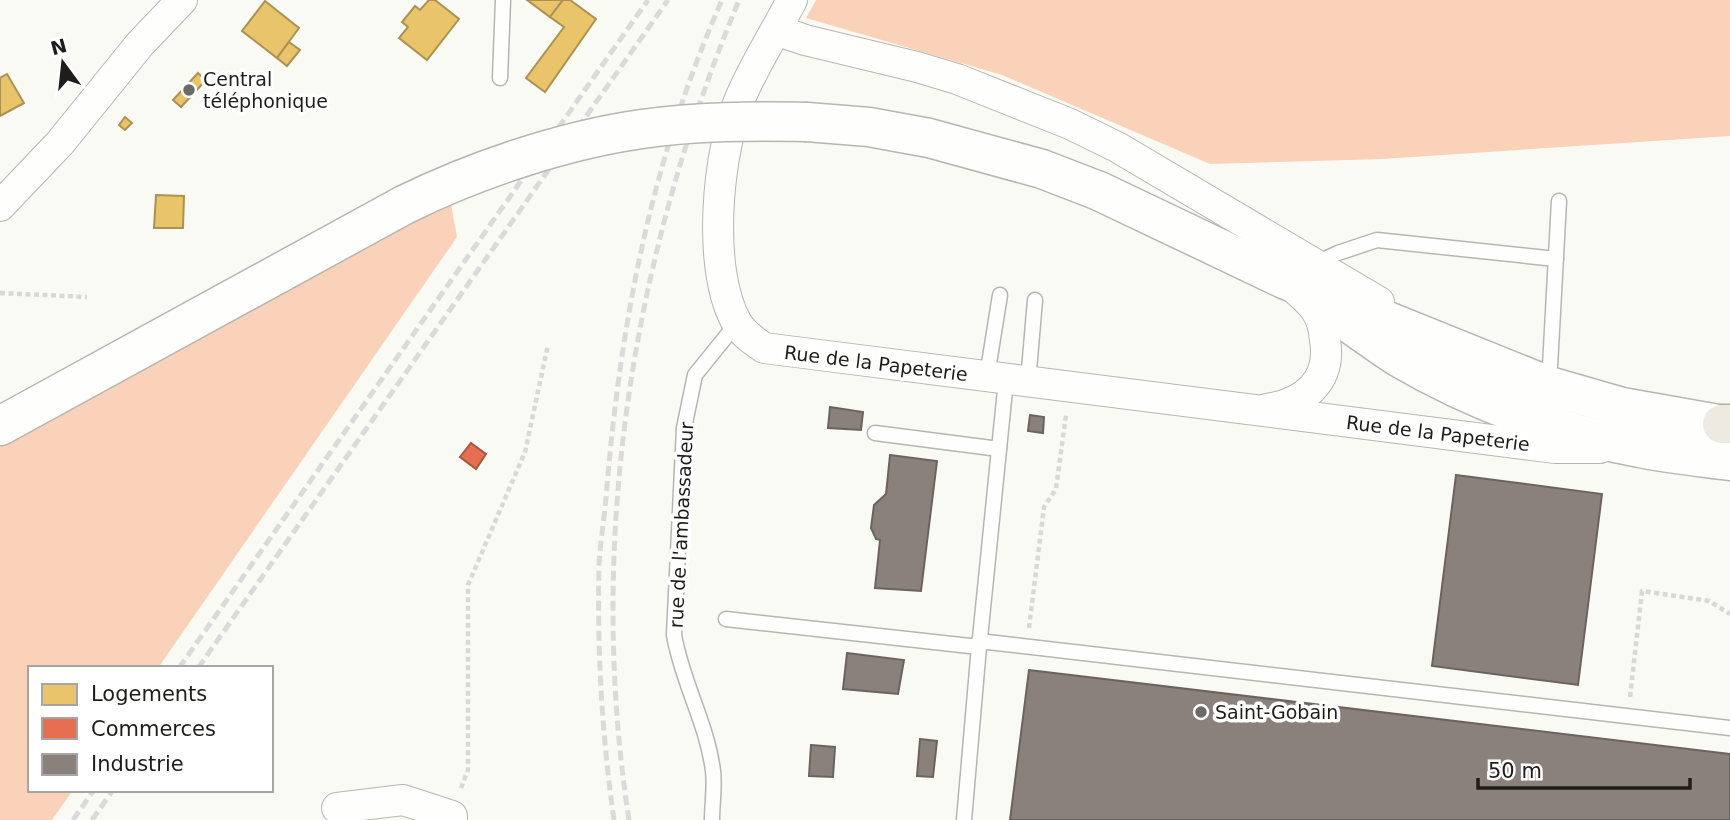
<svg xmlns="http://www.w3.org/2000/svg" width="1730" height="820" viewBox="0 0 1730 820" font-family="'DejaVu Sans',sans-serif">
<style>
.forest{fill:#fad1b9}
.homes{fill:#e9c46a;stroke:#ac9252;stroke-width:2}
.shops{fill:#e76f51;stroke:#ab5640;stroke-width:2}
.industry{fill:#8a817c;stroke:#6a635e;stroke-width:2}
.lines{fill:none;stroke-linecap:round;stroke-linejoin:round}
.lane-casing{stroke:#b6b6b1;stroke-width:17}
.street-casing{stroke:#b6b6b1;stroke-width:32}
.secondary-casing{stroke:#b6b6b1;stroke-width:41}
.primary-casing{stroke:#b5ac9c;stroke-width:41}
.path{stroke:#d8d8d5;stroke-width:4.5;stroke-dasharray:5 3.5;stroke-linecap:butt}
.lane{stroke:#fefefd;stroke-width:14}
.street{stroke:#fefefd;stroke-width:30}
.secondary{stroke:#fefefd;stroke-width:38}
.primary{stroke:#eee9e1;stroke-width:38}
.rail{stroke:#dbdad8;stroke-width:5;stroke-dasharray:10 5;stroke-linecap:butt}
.secondary-bridge-casing{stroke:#b6b6b1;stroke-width:41;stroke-linecap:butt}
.secondary-bridge{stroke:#fefefd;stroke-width:38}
.poi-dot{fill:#6b6a66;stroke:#fff;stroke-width:2.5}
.labels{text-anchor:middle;stroke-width:7;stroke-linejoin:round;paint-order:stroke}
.poi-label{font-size:19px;fill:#1e1d19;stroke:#fff;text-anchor:start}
.street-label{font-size:19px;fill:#1e1d19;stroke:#fff}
</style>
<rect width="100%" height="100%" fill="#fafaf4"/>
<g class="forest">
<path d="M816 0H1730V136L1382 159 1210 164 1002 75 806 18Z"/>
<path d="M445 173 457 237 158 668H30V790H73L52 820H0V447L171 353Z"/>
</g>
<g class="homes">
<path d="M429 0H435L459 19 427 60 399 38 408 27 402 22 415 6 420 10Z"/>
<path d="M527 0H563L550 17Z"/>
<path d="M563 0H570L596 19 545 92 526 78 564 27 550 17Z"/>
<path d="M265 1 299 28 277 58 242 31Z"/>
<path d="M289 42 300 50 287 66 277 58Z"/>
<path d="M198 73 206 80 181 107 173 100Z"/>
<path d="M7 74 24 103 0 116V78Z"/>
<path d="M125 117 132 123 125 130 119 125Z"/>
<path d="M156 195 184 196 183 228H154Z"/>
</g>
<path class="shops" d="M471 443 486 454 476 469 460 457Z"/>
<g class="industry">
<path d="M830 407 863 412 861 430 828 428Z"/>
<path d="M1030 415 1044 417 1043 433 1028 431Z"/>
<path d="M890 455 937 461 921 591 875 588 880 540 876 539 871 528 874 505 886 494Z"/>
<path d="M1456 475 1602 494 1578 685 1432 666Z"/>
<path d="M847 653 904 660 898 694 843 689Z"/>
<path d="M1029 670 1730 754V820H1010Z"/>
<path d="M920 739 937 741 933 777 917 776Z"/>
<path d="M811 745 835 747 833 777 809 776Z"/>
</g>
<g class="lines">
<g class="lane-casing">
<g id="lane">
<path d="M500 78 503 0"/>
<path d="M1314 264 1338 253 1377 240 1556 259"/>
<path d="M987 376 1000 295"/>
<path d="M1028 382 1035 300"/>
<path d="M1549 385 1559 201"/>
<path d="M875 433 999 449"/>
<path d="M726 619 979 647"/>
<path d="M979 641 1730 728"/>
<path d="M712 820C712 804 715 786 713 771 707 723 682 682 674 635L684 428 695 375 737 323"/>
<path d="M964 820 978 658 1006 380"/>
</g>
</g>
<g class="street-casing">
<g id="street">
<path d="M792 0C776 31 756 62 742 94 717 149 706 270 737 323 743 334 754 341 764 348L1555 448H1600"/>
<path d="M776 30 805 40 917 67 957 79 1070 124 1117 147 1379 302"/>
<path d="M0 206 60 143 140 44 182 0"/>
<path d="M1266 409C1304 404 1332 381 1325 340 1324 329 1321 317 1315 309 1309 300 1299 293 1291 285"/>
<path d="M337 808 403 800 452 816V820"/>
</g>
</g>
<g class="secondary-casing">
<g id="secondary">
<path d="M807 122 869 127 929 138 1042 169 1099 191 1286 280 1549 386 1622 407 1730 426"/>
<path d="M1352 325C1368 336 1383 348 1400 358 1470 399 1560 434 1640 448 1670 454 1700 457 1730 461"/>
<path d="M0 426 404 205"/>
</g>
</g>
<g class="primary-casing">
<path id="primary" d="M1722 424H1730"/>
</g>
<g class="path">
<path d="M0 293 87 297"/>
<path d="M1029 628 1044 507 1056 489 1066 415"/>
<path d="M1630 697 1642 591 1709 601 1730 614"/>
<path d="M461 788 468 770V585L525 452 548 345"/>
</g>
<use href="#lane" class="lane"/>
<use href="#street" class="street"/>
<use href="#secondary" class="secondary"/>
<use href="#primary" class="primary"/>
<g class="rail">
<path d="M179 668 648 0"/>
<path d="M198 668 668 0"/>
<path d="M73 820 94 790"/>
<path d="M92 820 113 790"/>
<path d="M614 820C602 736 597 651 599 566 600 544 604 521 606 498 620 324 651 161 722 0"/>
<path d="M629 820C586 543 632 257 739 0"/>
</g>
<g class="secondary-bridge-casing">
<path id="secondary-bridge" d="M404 205C475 170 564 140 642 129 697 121 752 121 807 122"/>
</g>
<use href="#secondary-bridge" class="secondary-bridge"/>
</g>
<g class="poi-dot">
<circle cx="189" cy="90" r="7"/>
<circle cx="1201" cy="712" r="7"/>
</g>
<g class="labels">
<g class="poi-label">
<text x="203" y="86">Central<tspan x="203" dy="22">téléphonique</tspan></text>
<text x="1215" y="719">Saint-Gobain</text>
</g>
<g class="street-label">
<text transform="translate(876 363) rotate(7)" y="7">Rue de la Papeterie</text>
<text transform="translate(1438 433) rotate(7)" y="7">Rue de la Papeterie</text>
<text transform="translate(681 525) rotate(-87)" y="7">rue de l'ambassadeur</text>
</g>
</g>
<rect x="28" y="666" width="245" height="126" fill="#ffffff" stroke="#a5a5a3" stroke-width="2"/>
<rect x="42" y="684" width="35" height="21" fill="#e9c46a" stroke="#a5a5a3" stroke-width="2"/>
<text x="91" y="701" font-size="21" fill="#1e1d19">Logements</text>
<rect x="42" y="718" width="35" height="21" fill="#e76f51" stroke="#a5a5a3" stroke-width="2"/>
<text x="91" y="736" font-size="21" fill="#1e1d19">Commerces</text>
<rect x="42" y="754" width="35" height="21" fill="#8a817c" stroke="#a5a5a3" stroke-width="2"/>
<text x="91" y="771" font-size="21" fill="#1e1d19">Industrie</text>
<g transform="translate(63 63) rotate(345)" stroke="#ffffff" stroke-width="5" paint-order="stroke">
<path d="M0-5L12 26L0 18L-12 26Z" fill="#1e1d19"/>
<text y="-10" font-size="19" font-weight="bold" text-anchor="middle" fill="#1e1d19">N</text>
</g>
<path d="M1478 778v10h212v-10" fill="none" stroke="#1e1d19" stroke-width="3.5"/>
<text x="1488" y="778" font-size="21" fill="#1e1d19" stroke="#ffffff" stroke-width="5" paint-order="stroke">50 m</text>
</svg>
